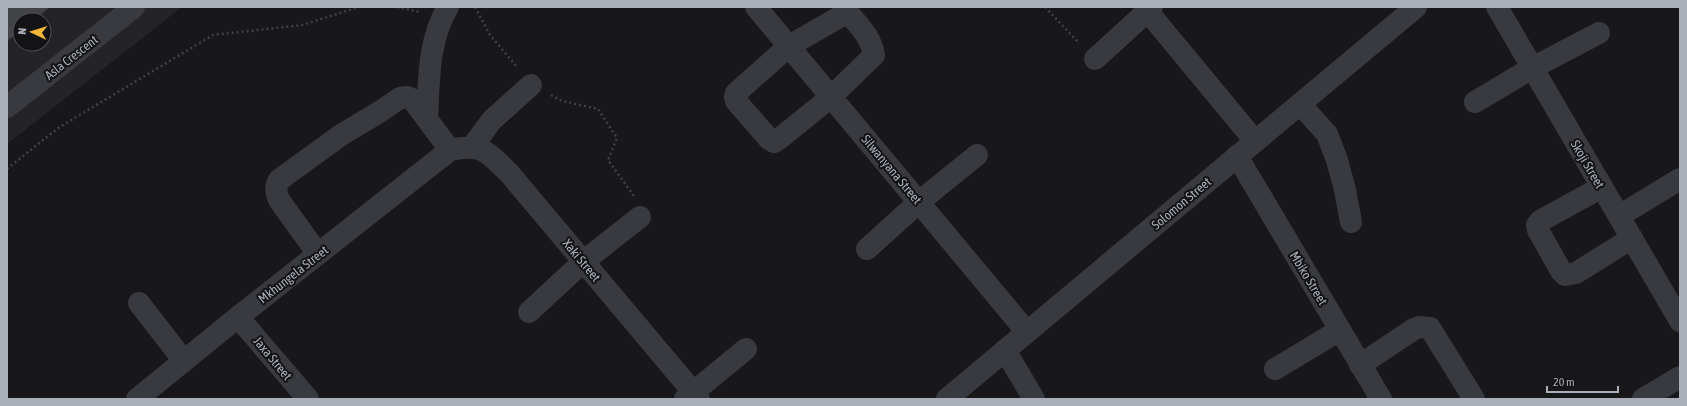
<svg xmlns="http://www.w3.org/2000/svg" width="1687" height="406" viewBox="0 0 1687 406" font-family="'Asap Condensed',sans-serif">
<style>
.built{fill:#242427;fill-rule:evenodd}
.building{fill:#424347;stroke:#323236}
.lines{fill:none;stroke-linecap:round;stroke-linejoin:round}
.path{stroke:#3f4146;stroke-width:2.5;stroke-dasharray:2 3;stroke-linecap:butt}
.minor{stroke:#393a3f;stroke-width:22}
.labels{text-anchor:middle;stroke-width:4;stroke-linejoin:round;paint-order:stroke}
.street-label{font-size:13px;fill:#aaafba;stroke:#131315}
</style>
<rect width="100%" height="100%" fill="#18181a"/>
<path class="built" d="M7 7H182L7 144ZM20 20H44V44H20Z"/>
<path class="building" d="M7 7H50L34 20H20V31L7 41Z"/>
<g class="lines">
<g class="path">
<path d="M397 7 420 12"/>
<path d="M475 7 490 35 517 67"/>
<path d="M1045 7 1079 43"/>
<path d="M551 95 562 101 598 109 617 138 608 160 634 196"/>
<path d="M7 169 58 128 213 35 302 25 359 7"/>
</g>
<g class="minor">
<path d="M756 7 1027 332"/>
<path d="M1144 7 1255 141"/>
<path d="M1497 7 1680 321"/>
<path d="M843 15 851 16C862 29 871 38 874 55L831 97 779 139 774 142 769 139 736 101 735 97 736 93 789 46Z"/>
<path d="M1095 59 1152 7"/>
<path d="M1475 102 1532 68 1599 33"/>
<path d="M1300 104 1327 134 1337 160 1345 190 1351 222"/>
<path d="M7 107 134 7"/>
<path d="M427 119C429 81 428 40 448 7"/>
<path d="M472 147 492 120 531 85"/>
<path d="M1237 156 1381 399"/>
<path d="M1602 187 1540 221 1537 225 1538 230 1561 271 1565 275 1576 273 1632 238"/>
<path d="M1619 216 1680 179"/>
<path d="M867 249 919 202 977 155"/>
<path d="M318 254 279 200C276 193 275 186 279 180L341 135 381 111 400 98 407 97 412 99 450 150"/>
<path d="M139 303 184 361"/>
<path d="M529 312 583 262 640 217"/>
<path d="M238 317 308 399"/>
<path d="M1005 350 1034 399"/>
<path d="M1360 365 1414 329 1419 327 1430 328 1474 399"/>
<path d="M1275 369 1340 330"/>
<path d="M137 399 238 317 450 150C483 143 487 152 509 173L699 399"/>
<path d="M685 399 746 349"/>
<path d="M947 399 1416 7"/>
<path d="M1643 399 1680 377"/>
</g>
</g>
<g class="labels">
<g class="street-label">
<text transform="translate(71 57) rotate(-38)" y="5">Asla Crescent</text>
<text transform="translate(1588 164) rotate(60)" y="5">Skoji Street</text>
<text transform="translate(892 169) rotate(50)" y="5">Silwanyana Street</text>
<text transform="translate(1181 203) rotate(-40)" y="5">Solomon Street</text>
<text transform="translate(582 260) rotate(50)" y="5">Xaki Street</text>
<text transform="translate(293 274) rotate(-38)" y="5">Mkhungela Street</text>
<text transform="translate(1309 278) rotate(59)" y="5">Mbiko Street</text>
<text transform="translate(273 358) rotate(50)" y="5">Jaxa Street</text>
</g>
</g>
<rect width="1687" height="406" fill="none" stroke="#aaafba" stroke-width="16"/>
<g transform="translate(32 32) rotate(274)"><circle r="19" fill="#131315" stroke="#4f5157"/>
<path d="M0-3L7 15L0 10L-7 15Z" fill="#f3b637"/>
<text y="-6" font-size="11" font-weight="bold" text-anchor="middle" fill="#aaafba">N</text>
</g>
<path d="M1547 386v6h71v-6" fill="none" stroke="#aaafba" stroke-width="2"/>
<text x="1553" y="386" font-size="12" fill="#aaafba" stroke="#131315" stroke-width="3" paint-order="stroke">20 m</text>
</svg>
